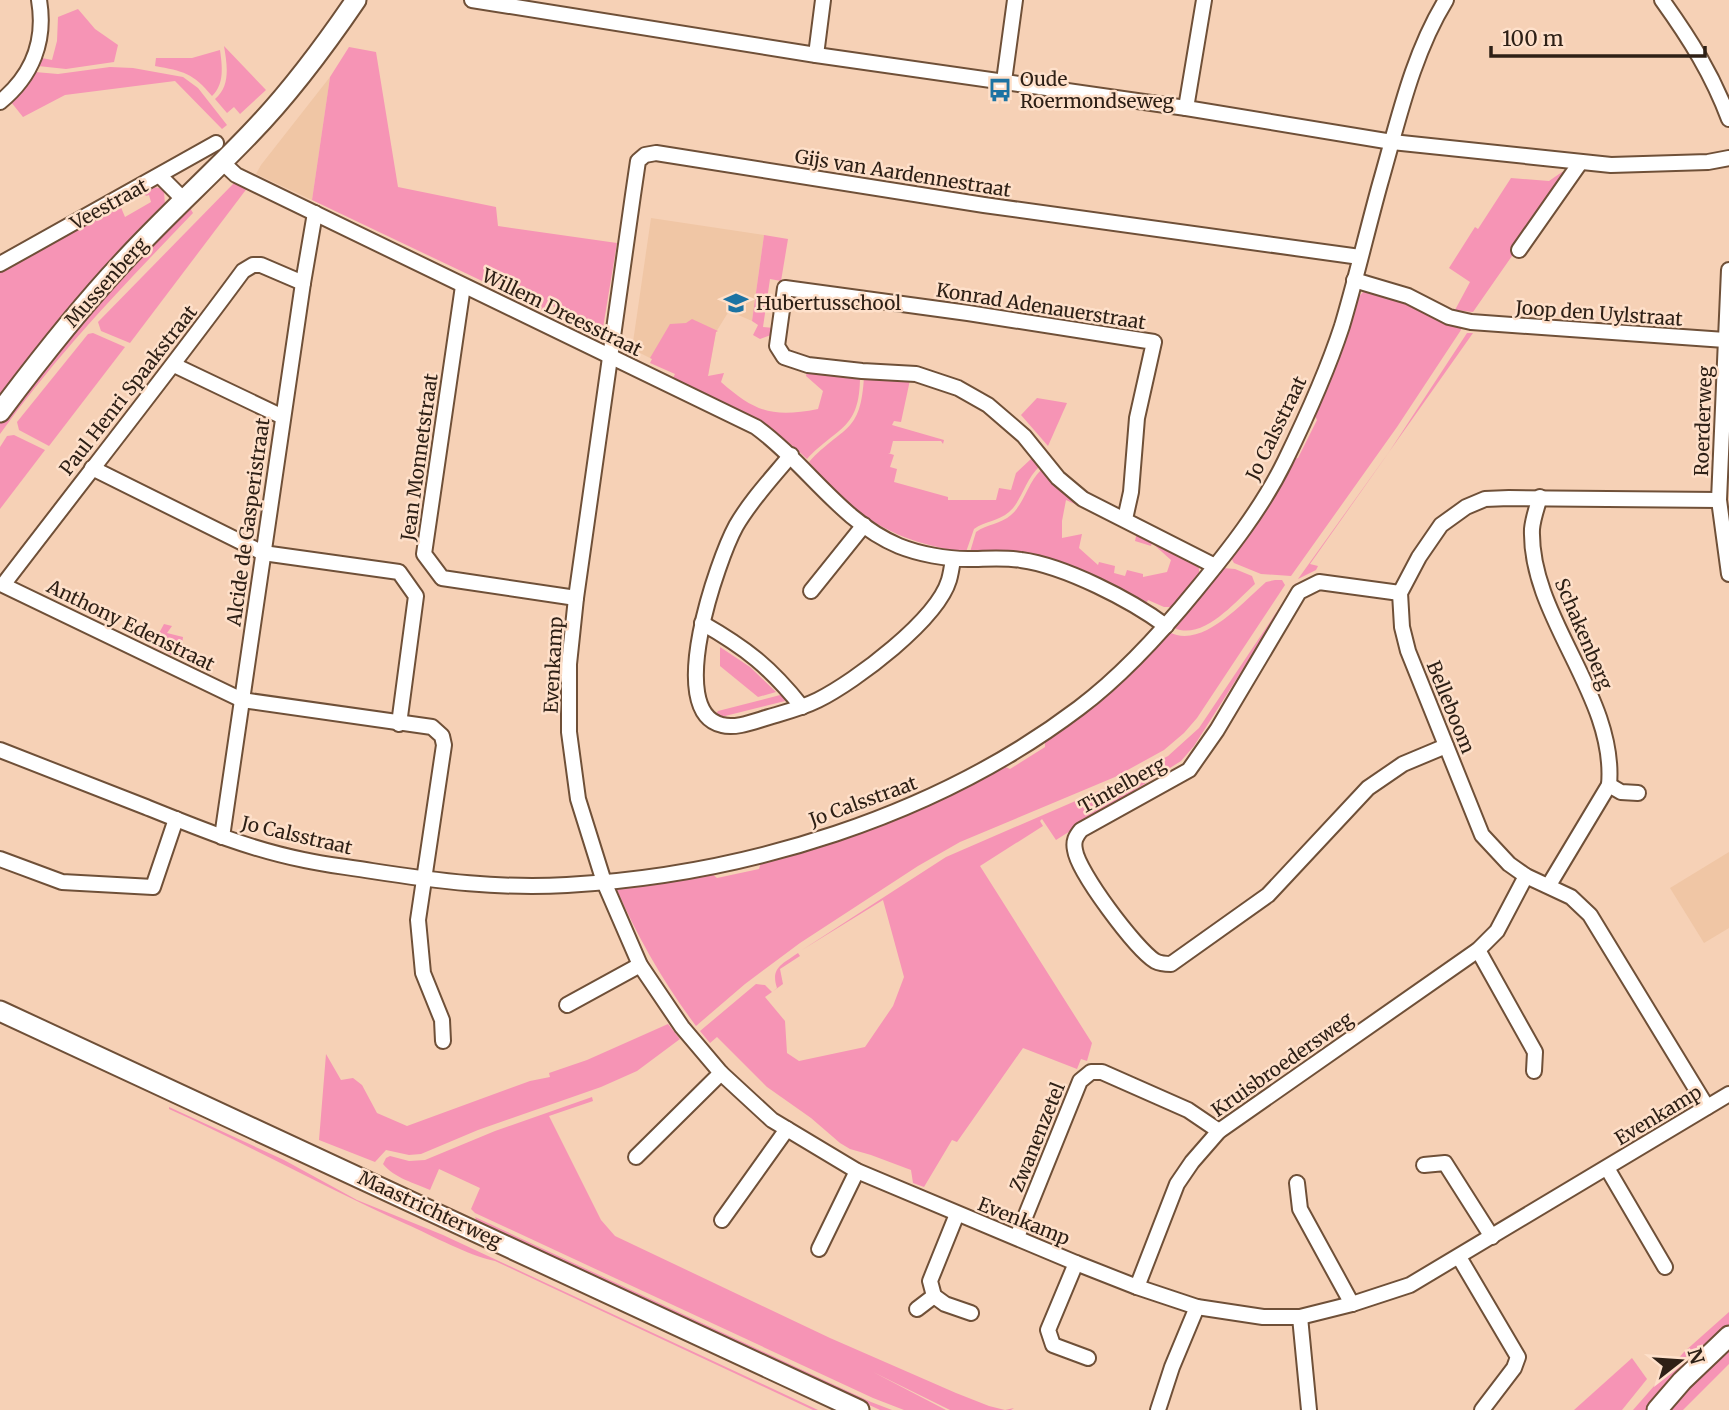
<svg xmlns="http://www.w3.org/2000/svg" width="1729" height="1410" viewBox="0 0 1729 1410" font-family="Merriweather,serif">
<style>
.built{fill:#f0c6a5}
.green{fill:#f694b5}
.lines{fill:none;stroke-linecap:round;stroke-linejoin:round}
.street-casing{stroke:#6f5038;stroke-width:18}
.secondary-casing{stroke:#6f5038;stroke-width:23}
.street{stroke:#fff;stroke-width:14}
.secondary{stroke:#fff;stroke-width:19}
.labels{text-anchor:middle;stroke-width:5;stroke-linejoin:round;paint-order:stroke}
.poi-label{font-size:19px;fill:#2e2016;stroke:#fee0ca;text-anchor:start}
.street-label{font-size:19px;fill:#2e2016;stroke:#fee0ca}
</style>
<rect width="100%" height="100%" fill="#f6d1b6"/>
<g class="built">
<path d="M330 77 312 200 256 174 261 165Z"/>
<path d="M651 218 764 235 752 321 729 311 716 332 708 376 652 359 632 349Z"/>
<path d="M1729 852V928L1704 943 1670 888Z"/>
</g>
<g class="green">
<path d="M78 9 95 29 118 45 114 62 66 69 38 66 42 58 52 60 57 41 58 17Z"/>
<path d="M224 46 266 90 240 114 234 107 227 113 215 99C231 86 227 64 224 46Z"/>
<path d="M349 47 376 52 398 187 496 207 498 226 617 243 602 334 598 336 557 317 560 310 551 305 547 312 312 200 330 77Z"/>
<path d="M220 50C222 65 225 84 212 96 193 73 183 71 155 66L156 58H192Z"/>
<path d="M110 67 133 68 183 77 198 88 227 125 222 129 175 81 65 95 23 117 11 102 27 86 35 72 58 74Z"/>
<path d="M1562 172 1569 174 1473 312 1455 310 1470 282 1449 268 1475 227 1478 229 1511 178 1549 181Z"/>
<path d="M235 182 248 187 130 343 101 331 98 322Z"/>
<path d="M152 187 160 188 164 192 165 204 111 260 70 308 0 400V272L120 205 125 217 151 202 149 195 146 196 143 192Z"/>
<path d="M190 208 193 213C125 284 57 354 0 434V423C55 345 122 275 190 208Z"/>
<path d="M764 235 788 239 781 281 770 279 763 327 774 328 771 335 760 339 753 335 758 325 752 321Z"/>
<path d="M1364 291C1398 290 1429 319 1461 326V330L1397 427 1291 576 1261 574 1234 563 1231 558 1256 522 1290 459 1298 458 1317 420 1313 412 1319 406 1325 391 1356 300Z"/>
<path d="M692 319 718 331 716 332 708 376 724 373 721 382C755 412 773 418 818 409L823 391 806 376 807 370 860 376C860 430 838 426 807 459 769 421 721 401 673 378L675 374 650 363 652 359 650 358 670 324 686 323Z"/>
<path d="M93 333 125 347 49 446 19 430 17 422 88 334Z"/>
<path d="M1467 333H1473L1310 564 1318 566 1316 570 1298 579 1389 452Z"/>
<path d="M864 376 910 380 901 422 894 421 892 425 944 440 943 444 941 441H893L890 453H888L894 455 890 467 897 469 894 482 948 497V500H996L999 488 1011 490 1016 473 1032 458 1040 466C1024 481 1022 501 1009 512 999 521 985 521 974 529L966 552C896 543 853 517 809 462 843 425 861 435 864 376Z"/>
<path d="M1037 398 1067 403 1048 446 1021 415Z"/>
<path d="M14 435 45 450 0 509V447L7 436Z"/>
<path d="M1042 469 1058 486 1080 503 1077 505 1066 500 1062 521V538L1082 534 1079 548 1098 565 1099 562 1115 566 1114 573 1125 576 1127 570 1143 574V577L1167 572 1171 560 1152 543 1151 546 1135 541 1137 532 1195 563 1199 568V575L1172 607H1164L1148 600 1146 604 1074 569 1008 553 970 552 976 532C987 524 1001 524 1011 515 1025 503 1027 483 1042 469Z"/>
<path d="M1223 568 1235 569 1252 576 1255 584C1235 602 1203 641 1174 628Z"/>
<path d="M1275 580H1282L1285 585 1197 718 1184 733 1164 750 1115 777 960 842 918 866 800 943 745 984 696 1026C663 982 638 938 616 888L622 886 711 873 717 878 759 869 761 862 1003 766 1010 769 1045 747V740L1169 632C1202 650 1243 602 1266 582Z"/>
<path d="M1296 583 1297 584 1194 746 1181 761 1056 840 1042 819 1040 821 1043 826 980 866 1092 1043 1087 1061 1081 1059 1077 1069 1023 1048 957 1142 952 1140 924 1187 913 1183 911 1170 871 1155 850 1149 840 1143 811 1118 767 1087 717 1037 710 1043 700 1031 756 984 765 985 772 992 777 988C770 967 783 964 798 953L800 956 780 969 783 984 765 997 785 1021 787 1053 799 1061 865 1047 893 1006 904 977 883 900 802 950 946 857 1117 783 1168 756 1199 728Z"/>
<path d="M164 624 172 626 167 633 183 637 180 659 152 646Z"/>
<path d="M720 647 750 667 776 692 758 697 720 666Z"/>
<path d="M784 694 785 701 721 717 716 714 718 711Z"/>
<path d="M668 1024 680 1039 637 1071 601 1087 478 1130 421 1154 409 1155 386 1150 375 1162 319 1140 326 1054 341 1080 353 1078 362 1085 377 1113 407 1126 530 1081 550 1077 549 1073 587 1060Z"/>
<path d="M592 1097 593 1101 549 1116 601 1220 615 1236 830 1338 956 1393 989 1406 1005 1410 1014 1408 1011 1410H950L873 1372 946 1410H904L873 1398 475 1213 471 1209 480 1188 439 1169 430 1190C415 1183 394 1178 383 1164L386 1158 390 1156 409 1161 425 1160 495 1131Z"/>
<path d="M169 1107 284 1160 357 1200 443 1235 818 1410H813L495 1261C467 1255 433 1236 406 1224 326 1188 249 1145 169 1109Z"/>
<path d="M475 1217 871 1402 892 1410H880L489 1228 477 1222Z"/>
<path d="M1729 1312V1328L1648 1410H1633L1684 1352Z"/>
<path d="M1729 1347V1364L1683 1410H1667L1698 1375Z"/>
<path d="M1632 1358 1647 1379 1622 1410H1574Z"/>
</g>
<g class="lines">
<g class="street-casing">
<g id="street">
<path d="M472 0 816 55 1186 108 1392 142 1611 165 1708 162 1729 158"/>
<path d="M1662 0C1690 39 1712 74 1729 119"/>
<path d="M816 55 823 0"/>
<path d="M1004 81 1015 0"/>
<path d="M0 102C32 76 46 41 39 0"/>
<path d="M1186 108 1204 0"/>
<path d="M222 162 236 175 756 427C807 464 840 521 899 546 919 554 946 559 968 559 985 559 1004 557 1021 560 1065 566 1131 600 1166 626"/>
<path d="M160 176 184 200"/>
<path d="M1519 250 1580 163"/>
<path d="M1360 257 984 205 656 153 645 155 638 161 633 195 576 598 569 664V732L578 799 604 882 640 965 682 1027 721 1073 772 1120 857 1171 1076 1263 1137 1287 1197 1307 1263 1317H1300L1352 1304 1410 1285 1729 1094"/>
<path d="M0 264 216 143"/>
<path d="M1729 270 1719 500 1729 574"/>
<path d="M1354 280 1408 296 1449 317 1471 322 1725 340"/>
<path d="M303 283 261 265H253L243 271C165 377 83 480 3 585L242 700 432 727 442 736 444 745 418 920 423 973 442 1020 443 1041"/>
<path d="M463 286 424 554 442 578 576 598"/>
<path d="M174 365 283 417"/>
<path d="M791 455C772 478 751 500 736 526 718 559 664 712 722 725 736 729 755 721 769 717 786 712 802 708 818 700 856 681 937 620 949 580 951 573 952 566 953 559"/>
<path d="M92 468 263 553 399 572 416 596 399 724"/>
<path d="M1540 497C1537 507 1533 518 1532 529 1529 617 1617 696 1609 785"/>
<path d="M1125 519 1131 492 1137 418 1154 342 968 313 785 288 777 346 784 357 808 365 862 371 916 374 958 388 988 405 1024 436 1058 478 1083 499 1215 566"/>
<path d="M811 591 864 525"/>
<path d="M1400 593 1319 582 1299 592 1217 730 1189 770 1081 830C1076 836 1073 841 1075 850 1078 872 1135 948 1155 961 1161 964 1165 964 1171 964L1268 895 1368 788 1403 764 1446 746"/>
<path d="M702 623C746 648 770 667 802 707"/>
<path d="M0 750C49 769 98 788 146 807 198 828 249 849 304 860 326 865 349 867 372 871 436 881 502 889 567 885 745 875 935 817 1079 708 1123 675 1161 633 1196 590 1229 550 1262 508 1285 461 1306 418 1327 372 1342 326 1356 279 1367 231 1380 184 1398 122 1412 55 1446 0"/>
<path d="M222 837 303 283 315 213"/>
<path d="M0 859 62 882 153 887 176 819"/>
<path d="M1549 885 1609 785 1621 792 1638 793"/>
<path d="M1478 950 1535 1052 1534 1071"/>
<path d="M567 1005 640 965"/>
<path d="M1707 1107 1590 915 1571 897 1526 876 1509 864 1482 835 1408 651 1402 627 1400 593 1419 557 1441 525 1466 507 1485 499 1509 498 1719 500"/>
<path d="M636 1157 721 1073"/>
<path d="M1424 1165 1445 1163 1492 1237"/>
<path d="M1607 1168 1665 1267"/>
<path d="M1297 1183 1300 1209 1352 1304"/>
<path d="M957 1214 930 1281 934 1296 945 1304 971 1313"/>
<path d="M722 1220 787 1129"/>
<path d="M1017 1237 1080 1081 1091 1072H1102L1188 1110 1219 1131"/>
<path d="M819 1249 857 1171"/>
<path d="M1459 1257 1518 1357 1514 1368 1482 1410"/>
<path d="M1076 1263 1048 1330 1053 1345 1088 1358"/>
<path d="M1137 1287 1177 1184 1192 1162 1219 1131 1478 950 1497 931 1526 876"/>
<path d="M917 1309 934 1296"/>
<path d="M1300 1317 1309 1410"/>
<path d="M1158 1410 1172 1367 1197 1307"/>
</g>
</g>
<g class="secondary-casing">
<g id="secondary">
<path d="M0 412C39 360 78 310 122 263 163 218 208 178 250 134 290 93 324 47 356 0"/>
<path d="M0 1011 859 1410"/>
<path d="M1657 1410 1682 1381 1729 1336"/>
</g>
</g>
<use href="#street" class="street"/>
<use href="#secondary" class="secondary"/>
</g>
<defs>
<g id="bus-bare" transform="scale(1.89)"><path d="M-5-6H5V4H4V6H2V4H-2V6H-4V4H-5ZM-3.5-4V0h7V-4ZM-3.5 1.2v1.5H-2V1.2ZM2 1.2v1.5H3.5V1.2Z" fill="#1c73a3" stroke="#fee0ca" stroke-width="2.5" paint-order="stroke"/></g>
<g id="school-bare" transform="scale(1.89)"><path d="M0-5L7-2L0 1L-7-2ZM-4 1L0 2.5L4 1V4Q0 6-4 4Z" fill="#1c73a3" stroke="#fee0ca" stroke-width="2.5" paint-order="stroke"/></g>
</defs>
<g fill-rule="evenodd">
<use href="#bus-bare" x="1000" y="90"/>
<use href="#school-bare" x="736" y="303"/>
</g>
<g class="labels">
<g class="poi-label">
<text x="1020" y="86">Oude<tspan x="1020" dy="22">Roermondseweg</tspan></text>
<text x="756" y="310">Hubertusschool</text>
</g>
<g class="street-label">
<text transform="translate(903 173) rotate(9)" y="7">Gijs van Aardennestraat</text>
<text transform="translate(109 204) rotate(-29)" y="7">Veestraat</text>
<text transform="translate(106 282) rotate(-48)" y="7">Mussenberg</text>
<text transform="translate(1041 306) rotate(9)" y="7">Konrad Adenauerstraat</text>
<text transform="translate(562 312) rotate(26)" y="7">Willem Dreesstraat</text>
<text transform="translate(1599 313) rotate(4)" y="7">Joop den Uylstraat</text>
<text transform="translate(128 390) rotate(-52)" y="7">Paul Henri Spaakstraat</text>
<text transform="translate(1703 421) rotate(-88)" y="7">Roerderweg</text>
<text transform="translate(1276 428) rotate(-64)" y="7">Jo Calsstraat</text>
<text transform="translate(419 457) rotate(-82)" y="7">Jean Monnetstraat</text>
<text transform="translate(248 522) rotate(-82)" y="7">Alcide de Gasperistraat</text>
<text transform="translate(131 625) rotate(26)" y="7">Anthony Edenstraat</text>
<text transform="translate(1584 634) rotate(67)" y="7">Schakenberg</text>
<text transform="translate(553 665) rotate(-87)" y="7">Evenkamp</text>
<text transform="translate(1451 707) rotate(68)" y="7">Belleboom</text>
<text transform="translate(1122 785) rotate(-29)" y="7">Tintelberg</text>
<text transform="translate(863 801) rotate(-20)" y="7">Jo Calsstraat</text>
<text transform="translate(297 835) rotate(13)" y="7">Jo Calsstraat</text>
<text transform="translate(1282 1064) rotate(-35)" y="7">Kruisbroedersweg</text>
<text transform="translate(1658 1115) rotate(-31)" y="7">Evenkamp</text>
<text transform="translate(1037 1137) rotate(-68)" y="7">Zwanenzetel</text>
<text transform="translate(430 1209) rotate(25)" y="7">Maastrichterweg</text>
<text transform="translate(1024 1221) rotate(22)" y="7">Evenkamp</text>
</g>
</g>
<g transform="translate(1680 1361) rotate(73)" stroke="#fee0ca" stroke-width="5" paint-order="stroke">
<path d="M0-5L12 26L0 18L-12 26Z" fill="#2e2016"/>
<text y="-10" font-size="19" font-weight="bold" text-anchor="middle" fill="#2e2016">N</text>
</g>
<path d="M1491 46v10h214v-10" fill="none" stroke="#2e2016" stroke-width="3.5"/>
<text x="1502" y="46" font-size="21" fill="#2e2016" stroke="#fee0ca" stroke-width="5" paint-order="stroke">100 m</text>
</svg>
